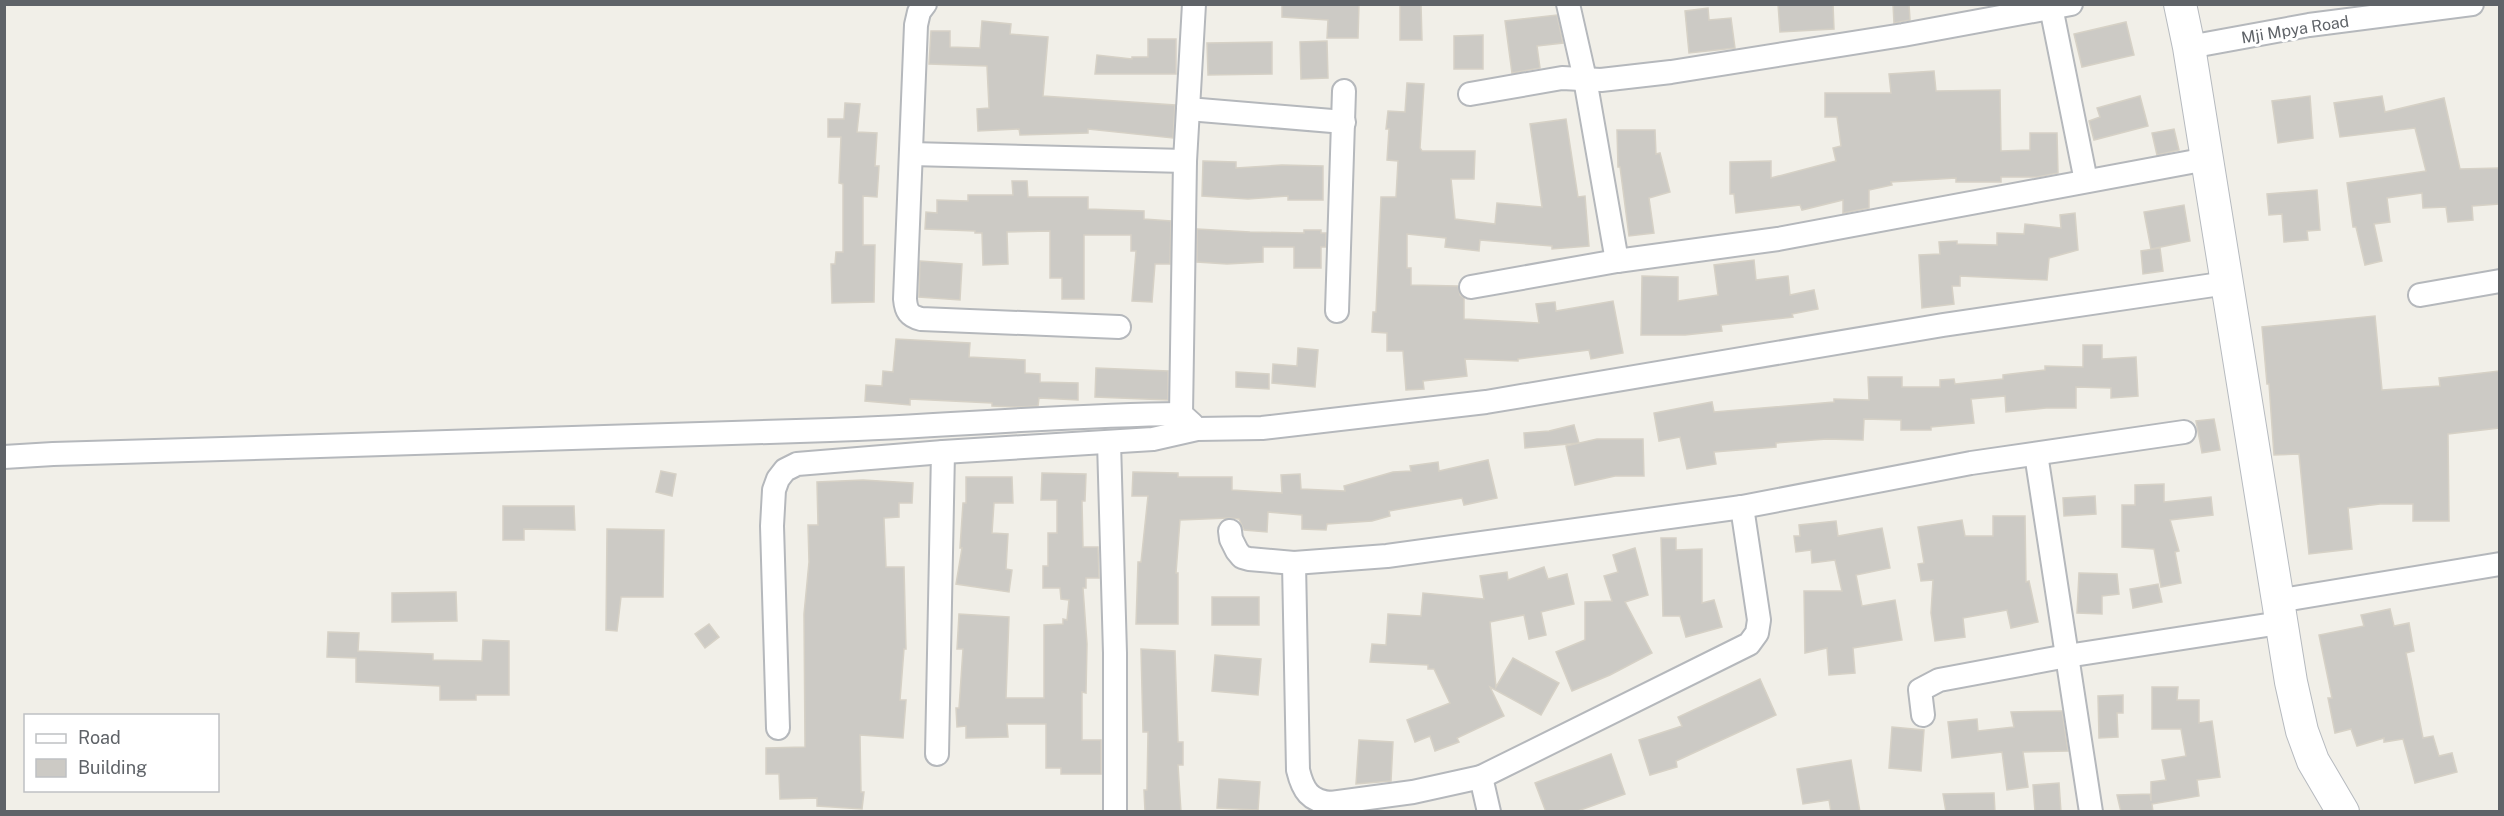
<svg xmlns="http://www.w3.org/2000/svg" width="2504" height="816" viewBox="0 0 2504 816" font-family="'Public Sans',sans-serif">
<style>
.building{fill:#cccac5;stroke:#d6d1c6;stroke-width:1.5}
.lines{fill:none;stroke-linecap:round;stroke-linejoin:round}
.street-casing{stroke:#b5b8bc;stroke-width:26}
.secondary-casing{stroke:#b6babf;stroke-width:34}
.street{stroke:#fff;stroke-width:22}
.secondary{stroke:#fff;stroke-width:32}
.labels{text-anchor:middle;stroke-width:6;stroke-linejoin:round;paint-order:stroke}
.street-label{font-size:16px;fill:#5f6368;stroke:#fff}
</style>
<rect width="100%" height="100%" fill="#f1efe8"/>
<g class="building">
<path d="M1282 4H1359L1358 38H1327L1328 20 1282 17Z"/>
<path d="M1400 4H1421L1422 40H1400Z"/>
<path d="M1778 4H1833L1834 29 1780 32Z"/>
<path d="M1893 4H1909L1910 20 1894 23Z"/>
<path d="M1708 8 1709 20 1731 18 1735 48 1689 53 1685 11Z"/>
<path d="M1557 15 1563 43 1537 46 1540 68 1512 73 1505 21Z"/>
<path d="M982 21 1011 24 1010 34 1048 37 1043 96 1175 105 1173 138 1088 129V133L1020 135 1019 129 978 131 977 109 989 108 987 66 929 64 931 31H950V47L980 48Z"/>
<path d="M2126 22 2134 55 2082 67 2074 34Z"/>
<path d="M1483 35V69H1454V36Z"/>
<path d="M1148 39H1176V74H1095L1097 55 1132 59V57H1148Z"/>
<path d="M1327 41 1328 78 1301 79 1300 42Z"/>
<path d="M1272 42V74L1208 75 1207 43Z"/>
<path d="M1934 71 1936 91 2000 90 2001 151 2030 150V133H2057L2058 173 2037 177H2001V182H1956V178L1891 182 1892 185 1869 190V208L1843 213V200L1802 210 1800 205 1736 213 1734 194H1730V162L1771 161V178L1836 161 1833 148 1841 146 1837 117H1825V93H1891L1889 74Z"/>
<path d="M1407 83 1424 84 1420 148 1422 151H1475L1474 179H1451L1455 219 1495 224 1497 203 1542 207 1530 124 1566 119 1578 197 1585 196 1589 246 1552 249V246L1480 240 1479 251 1445 247 1446 238 1407 234V268H1411V285L1458 286 1460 295 1464 298V319L1539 323 1536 304 1555 302 1556 311 1613 301 1623 353 1591 359 1589 350 1518 359V361L1465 359 1467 376 1423 381 1424 389 1406 390 1403 351H1387V333L1372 332 1373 312H1376L1381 197H1396L1398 161 1387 160 1389 129H1386L1388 111 1405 112Z"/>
<path d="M2140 96 2148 126 2094 140 2089 121 2100 117 2097 108Z"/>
<path d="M2310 96 2313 138 2278 143 2272 101Z"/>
<path d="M2382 96 2385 112 2444 98 2460 169 2499 168V204L2472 206 2473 220 2448 222 2446 207 2423 208 2422 193 2387 198 2390 222 2374 224 2382 261 2365 265 2356 227H2353L2347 183 2426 171 2415 128 2340 137 2334 103Z"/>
<path d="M845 103 860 104 857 132 877 133 875 166H879L877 197 863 196V245H875L874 302 832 303 831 264H835L836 252H843V184L839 183 841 137H828V119H844Z"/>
<path d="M2174 129 2179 150 2157 155 2152 133Z"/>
<path d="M1617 130H1655L1656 154 1660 153 1670 192 1649 198 1654 233 1629 236 1620 167H1618Z"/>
<path d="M1203 161 1236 162V168L1282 165 1323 166V200H1288V196L1248 199 1202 196Z"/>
<path d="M1012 181H1027L1028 197H1088V209L1144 211V219L1171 221 1170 264H1155L1152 302 1132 301 1136 251H1131V235H1084V299H1062V278H1050V231L1007 232 1008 264 983 265 982 233H975V231L925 229 926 212 937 213V200L968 201V195H1013Z"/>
<path d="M2317 190 2320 230 2307 231 2308 240 2284 242 2282 214 2269 215 2267 194Z"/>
<path d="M2184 205 2190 241 2151 249 2144 212Z"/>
<path d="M2075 213 2078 250 2049 258 2047 280 1960 276V286H1952L1954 304 1922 308 1919 255 1940 254 1939 242 1957 241V244L1997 245V233L2024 234 2025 224 2061 228 2060 215Z"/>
<path d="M1197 229 1250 232 1304 233V230H1321V233H1326V247H1321V268H1294V247H1263V262L1227 264 1197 262Z"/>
<path d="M2160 248 2163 271 2143 274 2141 251Z"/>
<path d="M1754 260 1756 280 1788 276 1790 295 1814 290 1818 309 1792 314 1793 317 1721 325 1722 331 1685 335H1641L1642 276 1678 277V301L1718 295 1714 265Z"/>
<path d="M920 261 962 264 960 300 919 297Z"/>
<path d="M2375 316 2382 390 2440 386 2439 378 2499 371V428L2448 434 2449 521H2413V504H2380L2348 508 2352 549 2309 554 2299 454 2274 455 2269 384H2267L2262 327Z"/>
<path d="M896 339 970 343 969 357 1025 360V373L1040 374V382L1078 383V400L1039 398 1038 406 1015 407 992 406V403L910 399V405L865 401 866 385 882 386 883 371 893 372Z"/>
<path d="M2083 345H2102V359L2136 357 2138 396 2111 398V388L2076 387V408H2046L2006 412 2005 396 1971 399 1974 423 1931 427V430H1901V420L1864 419 1863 440 1827 439 1776 443V447L1714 452 1716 464 1687 469 1680 437 1659 441 1654 413 1712 402 1714 412 1834 402V399L1869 400 1868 377H1902V387H1940V380L1954 379 1955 384 2003 379V375L2045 370V366L2083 367Z"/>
<path d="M1298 348 1318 350 1315 387 1272 383 1273 364 1297 366Z"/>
<path d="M1096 368 1168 371V400L1095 397Z"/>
<path d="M1236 372 1269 374V389L1236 387Z"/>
<path d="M2214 419 2220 450 2202 453 2196 421Z"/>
<path d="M1574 425 1579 443 1525 448 1524 433 1549 431Z"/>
<path d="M1597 439H1643L1644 476H1615L1575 485 1566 446Z"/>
<path d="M1488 460 1497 498 1464 505 1462 498 1389 511 1390 516 1372 521 1327 524 1326 530 1302 529V515L1268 512 1267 532 1244 530 1239 519 1229 518 1180 520 1176 573H1178V624H1136L1138 562H1141L1148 496H1132L1133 472 1178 473V477H1232V490L1282 493 1281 475 1300 474 1301 489 1345 491 1344 486 1393 472 1411 471 1410 466 1438 462 1439 471Z"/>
<path d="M661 471 676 474 672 496 656 492Z"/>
<path d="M1042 473 1086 474 1085 501H1082L1083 547H1098L1099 578H1086V588H1083L1087 644 1086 693 1082 692V740H1101V774H1061V768H1046V724H1007L1008 737 966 738V726L957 727 956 708H959L963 649H957L959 614 1009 617 1006 698H1044V625L1063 624V619L1067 620 1069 600 1061 599 1060 588H1043V566H1048V533H1057V500H1041Z"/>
<path d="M966 477H1012L1013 503H994L992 533 1008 534 1006 569 1012 570 1009 592 956 584 962 548H960L963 503H966Z"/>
<path d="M863 480 913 483 912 503H899V517L884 518 886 567H904L906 649H904L900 700H906L903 738 860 735 861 792H864L862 809 817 806V798L780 799 779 774H766V748L805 747 804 614 809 562 808 525H818L817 482Z"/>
<path d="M2164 484V502L2211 497 2213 515 2170 520 2179 551 2175 552 2181 583 2161 587 2154 549 2122 547V505H2135V485Z"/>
<path d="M2095 496 2096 514 2064 516 2063 498Z"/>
<path d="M503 506H574L575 530 524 529V540H503Z"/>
<path d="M1993 516H2025L2026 582 2029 581 2038 622 2011 628 2007 610 1963 618 1965 637 1935 641 1931 613 1933 580 1921 581 1918 564 1924 563 1918 527 1962 520 1965 536H1993Z"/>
<path d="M1836 521 1838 536 1882 528 1890 568 1856 575 1862 606 1895 600 1902 640 1853 648 1855 673 1829 675 1827 648 1805 653 1804 591H1842L1835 560 1812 563 1811 550 1796 552 1794 536H1800L1799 525Z"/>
<path d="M607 529 664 530 663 597H621L617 631 606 630Z"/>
<path d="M1661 538H1676V550L1702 549V603L1714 600 1722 627 1686 637 1680 616H1663Z"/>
<path d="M1635 548 1648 595 1625 602 1652 653 1610 675 1572 691 1556 652 1585 640V602L1612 601 1604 576 1618 572 1613 555Z"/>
<path d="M1544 567 1548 579 1567 574 1574 604 1541 612 1546 635 1529 639 1524 615 1490 622 1496 687 1513 658 1559 683 1541 715 1490 687 1504 716 1457 738 1459 742 1435 751 1430 736 1415 742 1407 720 1450 703 1434 669H1428V665L1370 662 1372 644 1386 645 1388 614 1421 616 1423 593 1484 599 1480 576 1507 572 1508 580Z"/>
<path d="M2079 573 2117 574 2119 594 2102 596V614L2077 613Z"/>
<path d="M2158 584 2162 602 2133 608 2130 589Z"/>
<path d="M456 592 457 621 392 622V593Z"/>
<rect x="1212" y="597" width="47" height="28"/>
<path d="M2390 609 2394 626 2409 623 2414 651 2406 653 2423 738 2433 736 2439 756 2452 753 2457 772 2415 783 2403 739 2384 742V738L2357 746 2351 729 2335 733 2328 698H2332L2319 635 2364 626 2361 615Z"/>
<path d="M709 624 719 637 705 648 695 634Z"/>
<path d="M328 632 359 633 358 651 433 654V660L482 661 483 640 509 641V695H476V700H440V686L356 682V658L327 657Z"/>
<path d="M1141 649 1175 651 1178 742H1183V765H1178L1181 812H1145L1144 790H1147L1148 732H1143Z"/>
<path d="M1215 655 1261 659 1258 695 1212 691Z"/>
<path d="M1760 679 1776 715 1676 761 1677 767 1650 775 1639 740 1682 726 1678 717Z"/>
<path d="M2152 687H2178L2177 700H2199V723L2212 721 2220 777 2197 780 2199 796 2152 804 2153 812H2121L2117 795 2150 794 2151 801V782L2166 780 2162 760 2186 756 2181 729H2152Z"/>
<path d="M2123 695V713H2117L2118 737 2099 738 2098 696Z"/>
<path d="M2062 711 2068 751 2023 752 2028 787 2007 790 2002 752 1952 758 1948 722 1977 719 1978 731 2014 727 2011 712Z"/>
<path d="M1892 727 1924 730 1921 771 1889 768Z"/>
<path d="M1359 740 1393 742 1391 781 1356 784Z"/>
<path d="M1611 754 1625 794 1575 812H1546L1535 783Z"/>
<path d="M1851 760 1860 812H1831L1829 800 1803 804 1797 769Z"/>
<path d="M1219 779 1260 782 1258 810 1217 808Z"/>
<path d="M2059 783 2061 812H2035L2033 785Z"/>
<path d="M1994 793 1995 812H1946L1943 794Z"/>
</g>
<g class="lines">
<g class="street-casing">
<g id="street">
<path d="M925 4 919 12 916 25 905 299C906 311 909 316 921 319L1119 327"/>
<path d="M1568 4 1585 79 1617 261"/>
<path d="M2051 7 2086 181"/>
<path d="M2189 47 2309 25 2472 4"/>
<path d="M1470 94 1562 78 1601 80 1671 72 1903 35 2071 4"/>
<path d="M1188 109 1344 122"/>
<path d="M911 154 1185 161"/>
<path d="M1471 287 1617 261 1778 239 2207 159"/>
<path d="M2420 295 2500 281"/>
<path d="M1337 311 1344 91"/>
<path d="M1192 424 1181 414 1185 161 1194 4"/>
<path d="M1109 442 1115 653V812"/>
<path d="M2036 454 2091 812"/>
<path d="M4 457 53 454C312 446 571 439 830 430 947 426 1064 415 1181 414"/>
<path d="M1230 531 1231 539 1237 551 1242 557 1249 559 1294 563 1387 556 1742 507 1971 463 2184 432"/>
<path d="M1294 563 1298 770C1303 791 1310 801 1331 803L1413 792 1481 777 1749 644 1757 633 1759 620 1742 507"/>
<path d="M2277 601 2500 564"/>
<path d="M1923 715 1920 690 1939 680 2067 656 2280 623"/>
<path d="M778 728 772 526 774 490 778 479 785 470 797 464 943 452 1153 439 1197 429 1262 428 1486 402 1943 325 2227 283"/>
<path d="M937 754 943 452"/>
<path d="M1481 777 1489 812"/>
</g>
</g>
<g class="secondary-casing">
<path id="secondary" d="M2180 4 2189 47 2291 682 2302 731 2313 761 2343 812"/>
</g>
<use href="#street" class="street"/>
<use href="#secondary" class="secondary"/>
</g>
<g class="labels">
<g class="street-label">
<text transform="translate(2295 29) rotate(-9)" y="6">Mji Mpya Road</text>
</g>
</g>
<rect width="2504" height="816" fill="none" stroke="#5f6368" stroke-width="12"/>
<rect x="24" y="714" width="195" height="78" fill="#ffffff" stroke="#bfc1c3" stroke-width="1.5"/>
<rect x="36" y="734" width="30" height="9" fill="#ffffff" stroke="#bfc1c3" stroke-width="1.5"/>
<text x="78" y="744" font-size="18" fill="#5f6368">Road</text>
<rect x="36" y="759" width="30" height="18" fill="#cccac5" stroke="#bfc1c3" stroke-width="1.5"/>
<text x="78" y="774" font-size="18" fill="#5f6368">Building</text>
</svg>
